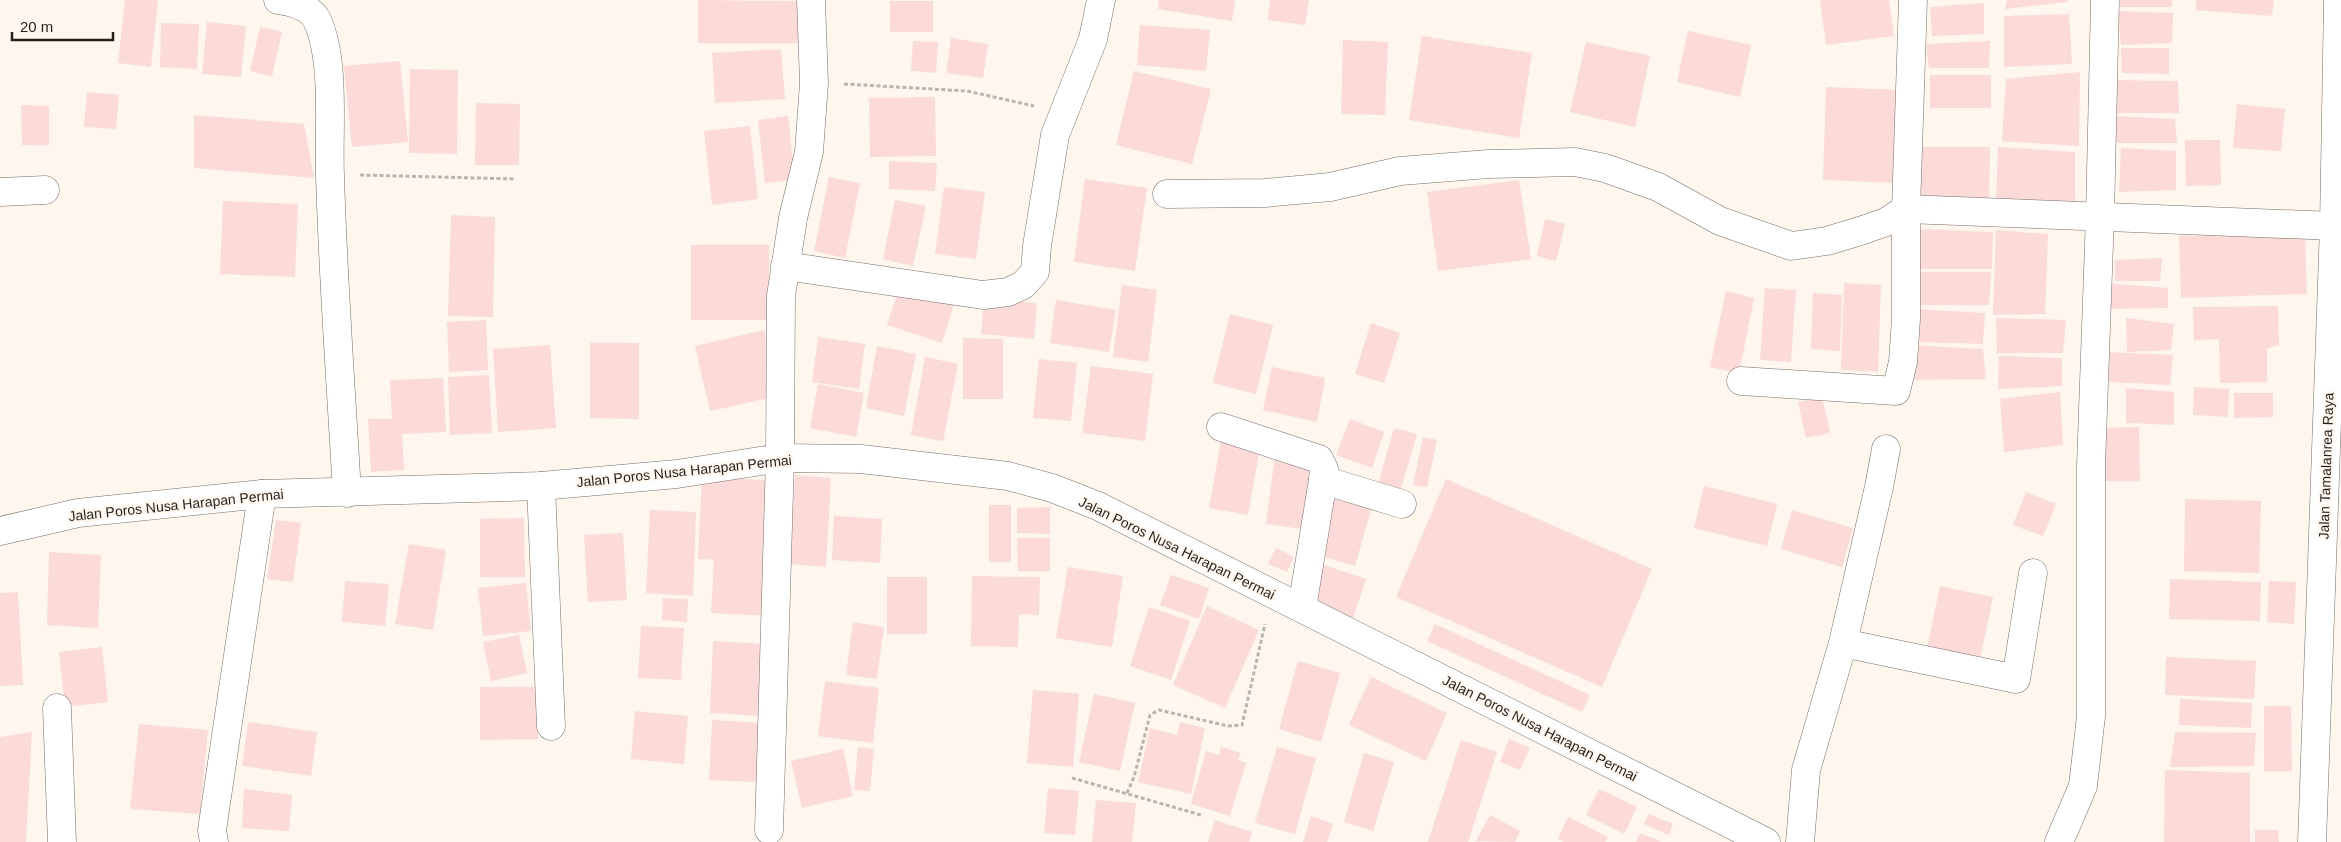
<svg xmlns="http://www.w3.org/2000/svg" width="2341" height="842" viewBox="0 0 2341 842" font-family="Arial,sans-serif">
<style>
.building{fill:#fbdad8}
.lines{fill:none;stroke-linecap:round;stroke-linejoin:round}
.street-casing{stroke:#756e67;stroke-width:29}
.primary-casing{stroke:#756e67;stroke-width:29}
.path{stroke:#bbb4ad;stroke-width:3;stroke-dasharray:4 2.5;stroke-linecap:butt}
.street{stroke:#fff;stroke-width:28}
.primary{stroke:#fff;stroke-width:28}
.labels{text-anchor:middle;stroke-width:4.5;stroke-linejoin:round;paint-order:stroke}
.street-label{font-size:14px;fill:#221f1c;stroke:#fff7ee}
</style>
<rect width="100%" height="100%" fill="#fff7ee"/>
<g class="building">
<path d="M125 0H158L151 67 118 63Z"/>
<path d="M698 0 798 1V43H698Z"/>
<path d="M1159 0H1235L1232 21 1158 9Z"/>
<path d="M1270 0H1309L1305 25 1268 20Z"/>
<path d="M1820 0H1889L1894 36 1826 45Z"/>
<path d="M2007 0H2068L2067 2 2005 9Z"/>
<rect x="2120" y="0" width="52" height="7"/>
<path d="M2196 0H2274L2272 16 2196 10Z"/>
<rect x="890" y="1" width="43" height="31"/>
<path d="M1984 3V34L1932 36 1930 7Z"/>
<path d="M2118 11 2173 13 2172 43 2121 45Z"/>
<path d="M2069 14 2072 64 2004 67V16Z"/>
<path d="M207 22 246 26 241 77 202 74Z"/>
<path d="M161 23 199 24 197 69 160 67Z"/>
<path d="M1140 25 1210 30 1206 71 1137 65Z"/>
<path d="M260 27 282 32 272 76 250 71Z"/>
<path d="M1688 31 1751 45 1740 97 1677 82Z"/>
<path d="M1422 36 1532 53 1519 138 1409 120Z"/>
<path d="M951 38 988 44 983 78 946 73Z"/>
<path d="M1343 40 1388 42 1385 115 1341 114Z"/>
<path d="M913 41 938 42 936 73 911 71Z"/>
<path d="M1990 41 1989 68H1929L1926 44Z"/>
<path d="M1586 42 1650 56 1635 127 1570 112Z"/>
<path d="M2121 48H2169V74L2122 73Z"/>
<path d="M781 49 785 99 715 103 712 53Z"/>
<path d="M400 61 408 142 352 147 344 66Z"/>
<path d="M410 69 458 70 457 154 409 153Z"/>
<path d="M1134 71 1211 89 1192 164 1116 145Z"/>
<path d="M2080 72 2079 146 2002 141 2006 79Z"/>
<rect x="1930" y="75" width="61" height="33"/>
<path d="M2114 80 2178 81 2179 113H2113Z"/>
<path d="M1826 87 1901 90 1898 183 1823 180Z"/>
<path d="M87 92 119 95 116 129 84 127Z"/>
<path d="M935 97 936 156 870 157 869 98Z"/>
<path d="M476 103 520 104 519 165H475Z"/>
<path d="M2237 104 2285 109 2281 151 2233 148Z"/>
<path d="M21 105 49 106V145H22Z"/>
<path d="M194 115 304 124 314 178 194 168Z"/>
<path d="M788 116 795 180 765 183 758 120Z"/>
<path d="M2115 116 2175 119 2177 143H2114Z"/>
<path d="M750 126 758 199 712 205 704 131Z"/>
<path d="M2185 140H2220L2221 185 2186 186Z"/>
<path d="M1918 147H1990L1989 200 1920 195Z"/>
<path d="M1998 147 2075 152V202H1996Z"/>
<path d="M2121 148 2176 151V190L2119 192Z"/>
<path d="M889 161 937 163 935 191 889 189Z"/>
<path d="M829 177 860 183 845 258 814 251Z"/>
<path d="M1085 179 1147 188 1135 271 1074 262Z"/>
<path d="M1519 180 1531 259 1438 271 1427 192Z"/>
<path d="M944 187 985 192 976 259 935 254Z"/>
<path d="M895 200 926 206 913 266 883 259Z"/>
<path d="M223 201 298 204 295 277 220 274Z"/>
<path d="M451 215 495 217 493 317 448 316Z"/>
<path d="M1545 219 1565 224 1556 261 1537 256Z"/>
<path d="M1919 229 1993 232 1992 269H1916Z"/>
<path d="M1996 230 2048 234 2045 314 1993 315Z"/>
<path d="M2305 232 2307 294 2181 298 2179 236Z"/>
<rect x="691" y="245" width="78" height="75"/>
<path d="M2162 258 2160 281H2115V260Z"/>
<path d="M1915 272H1991L1989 305H1914Z"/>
<path d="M1844 283 1881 285 1878 372 1841 370Z"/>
<path d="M2106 283 2168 288V308L2104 309Z"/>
<path d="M1122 285 1157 290 1148 362 1113 357Z"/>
<path d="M900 286 954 304 942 343 887 325Z"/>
<path d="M1765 288 1796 290 1791 362 1760 360Z"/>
<path d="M1726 291 1754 298 1739 373 1710 367Z"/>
<path d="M1813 293 1842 295 1840 351 1811 349Z"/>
<path d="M984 299 1037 303 1034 339 981 334Z"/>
<path d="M1056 300 1116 310 1109 352 1050 343Z"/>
<path d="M2278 306 2279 345 2267 349V382L2220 383 2219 339 2194 340 2193 307Z"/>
<path d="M1914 309 1985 313 1983 344 1914 342Z"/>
<path d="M1230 314 1273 325 1256 394 1213 383Z"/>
<path d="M1996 318 2066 320 2063 353H1997Z"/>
<path d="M2126 318 2174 324 2171 350 2127 352Z"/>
<path d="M486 320 488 370 449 372 447 322Z"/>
<path d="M1371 323 1400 333 1384 383 1355 374Z"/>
<path d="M764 330 779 396 710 411 695 346Z"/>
<path d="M818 337 865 344 859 389 812 382Z"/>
<path d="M963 338 1003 339V399H963Z"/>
<path d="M590 343H639V419L590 418Z"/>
<path d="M550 345 556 428 498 432 493 349Z"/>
<path d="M1908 345 1983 349 1986 379 1906 380Z"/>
<path d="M877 346 916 354 904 416 866 408Z"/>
<path d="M2109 352 2173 355 2170 385 2109 382Z"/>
<path d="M1999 356 2062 358V386L1998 389Z"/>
<path d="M925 357 958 364 943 441 911 435Z"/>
<path d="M1039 359 1077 363 1071 421 1033 418Z"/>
<path d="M1091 366 1153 374 1145 441 1082 433Z"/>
<path d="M1272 367 1325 378 1317 422 1263 410Z"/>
<path d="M489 375 492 433 450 435 448 377Z"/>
<path d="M443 378 446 432 402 434 404 470 371 472 368 419H392L390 380Z"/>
<path d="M818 384 864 393 856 437 810 428Z"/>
<path d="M2194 387 2229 389 2228 417 2193 415Z"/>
<path d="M2126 388 2174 392V425L2126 423Z"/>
<path d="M2060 392 2063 445 2004 452 2000 399Z"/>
<path d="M2234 393H2273V417L2234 418Z"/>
<path d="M1822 397 1830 433 1806 438 1798 402Z"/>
<path d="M1350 419 1384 432 1372 468 1336 455Z"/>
<path d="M2139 427 2140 481H2099L2098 428Z"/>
<path d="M1394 428 1417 434 1399 495 1377 488Z"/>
<path d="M1423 437 1437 440 1427 487 1413 485Z"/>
<path d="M1221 441 1260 448 1248 515 1209 508Z"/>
<path d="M1275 455 1317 462 1308 530 1266 524Z"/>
<path d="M795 475 831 478 826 567 790 564Z"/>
<path d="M702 476 778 481 771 616 711 613 714 560 698 559Z"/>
<path d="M1446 479 1652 569 1602 687 1396 597Z"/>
<path d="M1704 486 1777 504 1767 546 1694 528Z"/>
<path d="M1337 492 1373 503 1355 566 1318 555Z"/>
<path d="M2026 492 2056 504 2043 536 2013 525Z"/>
<path d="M2185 499 2261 501 2259 573 2184 571Z"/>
<rect x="989" y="505" width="22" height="57"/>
<path d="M1050 507V534L1017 533V508Z"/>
<path d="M650 510 696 512 693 596 646 593Z"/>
<path d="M1792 510 1853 528 1842 567 1781 549Z"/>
<path d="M834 516 882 519 880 563 832 560Z"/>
<path d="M524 518 525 577H480V519Z"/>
<path d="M276 520 301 523 293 582 267 579Z"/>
<path d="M623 533 627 600 588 602 584 535Z"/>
<path d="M1017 538H1050V571H1018Z"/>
<path d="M409 544 446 550 433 630 395 624Z"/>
<path d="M1276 548 1294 557 1287 572 1268 564Z"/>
<path d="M49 552 101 555 98 628 47 625Z"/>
<path d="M1324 565 1366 579 1352 621 1310 607Z"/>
<path d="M1068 567 1123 576 1112 647 1056 638Z"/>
<path d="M1171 575 1209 588 1199 619 1160 605Z"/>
<path d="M972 576 1040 577 1039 615 1019 614 1018 647 971 646Z"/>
<rect x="887" y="577" width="40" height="57"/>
<path d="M2170 579 2261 582 2260 621 2169 619Z"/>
<path d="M345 581 389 584 385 626 342 622Z"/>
<path d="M2269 581 2296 582 2294 624 2267 622Z"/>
<path d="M526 583 531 631 483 636 478 588Z"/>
<path d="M1940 586 1993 597 1978 669 1925 658Z"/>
<path d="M18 592 23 685 0 686V593Z"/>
<path d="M663 598 688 599 687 622 662 620Z"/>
<path d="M1207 606 1259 630 1225 708 1173 685Z"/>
<path d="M1149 607 1190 621 1171 680 1130 666Z"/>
<path d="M853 622 884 627 877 679 846 675Z"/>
<path d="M1435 624 1590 695 1582 712 1427 641Z"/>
<path d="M641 626 684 628 681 680 638 678Z"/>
<path d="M519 635 527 673 491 681 483 642Z"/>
<path d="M713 641 765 644 761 716 710 713Z"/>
<path d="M102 647 108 702 65 707 59 652Z"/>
<path d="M2166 657 2256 661 2254 699 2165 695Z"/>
<path d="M1298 661 1340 673 1321 742 1279 729Z"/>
<path d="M1371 677 1447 713 1426 761 1349 725Z"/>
<path d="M825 681 879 688 873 743 818 736Z"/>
<path d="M480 687H538V739L480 740Z"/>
<path d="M1033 690 1079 694 1073 767 1027 763Z"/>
<path d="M1094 694 1135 703 1120 771 1079 762Z"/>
<path d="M2180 699 2252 703 2251 728 2179 725Z"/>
<path d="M2264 706H2291L2292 771H2264Z"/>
<path d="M635 711 688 716 684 764 631 759Z"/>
<path d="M712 720 761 723 757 782 709 780Z"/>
<path d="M248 722 317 732 311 776 242 766Z"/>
<path d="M1180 722 1205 728 1191 794 1138 782 1150 728 1177 735Z"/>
<path d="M139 724 208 730 200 814 130 809Z"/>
<path d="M32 732 26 842H0V737Z"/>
<path d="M2175 732 2256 733 2254 766 2170 767Z"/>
<path d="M1509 739 1530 748 1520 770 1500 762Z"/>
<path d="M1461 740 1497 752 1468 842H1428Z"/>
<path d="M858 747 874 749 870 791 854 790Z"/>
<path d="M1221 747 1241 753 1238 760 1246 763 1230 816 1191 804 1206 751 1219 755Z"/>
<path d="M1277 747 1316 758 1295 834 1255 823Z"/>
<path d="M843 749 853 796 802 808 791 761Z"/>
<path d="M1364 753 1394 762 1373 831 1344 822Z"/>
<path d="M2165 770 2250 773V842H2164Z"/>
<path d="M1048 788 1079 791 1075 835 1044 833Z"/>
<path d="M244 789 292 795 289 831 242 828Z"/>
<path d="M1599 789 1637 807 1624 834 1586 815Z"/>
<path d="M1096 800 1136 803 1132 842H1092Z"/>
<path d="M1649 814 1673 824 1669 835 1644 824Z"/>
<path d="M1490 815 1520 831 1515 842 1476 841Z"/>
<path d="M1311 816 1333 824 1327 842H1303Z"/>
<path d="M1568 817 1608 837 1605 842H1564L1558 839Z"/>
<path d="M1215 820 1252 832 1249 842H1208Z"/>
<path d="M2255 830H2278L2279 842H2255Z"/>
<path d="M1640 833 1662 842H1636Z"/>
</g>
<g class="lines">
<g class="street-casing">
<g id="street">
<path d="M278 0C292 2 310 7 317 20 336 61 328 130 330 175 333 281 341 387 347 493"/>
<path d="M0 192 45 190"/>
<path d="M1167 194 1265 193 1330 187 1400 171 1489 164 1575 162 1605 168 1658 187 1720 221 1791 246 1827 241 1860 231 1886 222 1906 209 2334 226"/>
<path d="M785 266 983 295 1008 292 1023 285 1035 272 1037 246 1055 135 1093 39 1101 0"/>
<path d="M1741 381 1896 391 1903 362 1906 319V209L1913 0"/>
<path d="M1221 427 1319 459 1324 469 1323 480"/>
<path d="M541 486 551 726"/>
<path d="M0 531 78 513 262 494 541 486 677 474 780 458 861 459 1008 476 1052 488 1098 506 1766 842"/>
<path d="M1302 608 1323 480 1402 504"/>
<path d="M1843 643 1879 487 1886 449"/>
<path d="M57 708 62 842"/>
<path d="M769 830 780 458 781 296 793 218 809 152 814 83 811 0"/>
<path d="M214 842 212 830 262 494"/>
<path d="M1800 842 1806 770 1843 643 2016 679 2033 573"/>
<path d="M2059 842 2083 786 2091 716V466L2100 216 2105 0"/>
</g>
</g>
<g class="primary-casing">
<path id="primary" d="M2312 842 2334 226 2338 0"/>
</g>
<g class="path">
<path d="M844 84 967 91 1034 106"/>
<path d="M360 175 516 179"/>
<path d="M1072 778 1201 815"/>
<path d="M1127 793 1134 777 1150 715 1159 710 1228 726 1242 725 1265 624"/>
</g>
<use href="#street" class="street"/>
<use href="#primary" class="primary"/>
</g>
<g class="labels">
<g class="street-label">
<text transform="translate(2326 466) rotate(-88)" y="5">Jalan Tamalanrea Raya</text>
<text transform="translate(684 471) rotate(-6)" y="5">Jalan Poros Nusa Harapan Permai</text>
<text transform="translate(176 505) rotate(-6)" y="5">Jalan Poros Nusa Harapan Permai</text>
<text transform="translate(1177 548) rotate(26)" y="5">Jalan Poros Nusa Harapan Permai</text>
<text transform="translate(1540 728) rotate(27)" y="5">Jalan Poros Nusa Harapan Permai</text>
</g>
</g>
<path d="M12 32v8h101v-8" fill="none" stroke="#221f1c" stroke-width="2.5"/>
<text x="20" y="32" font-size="15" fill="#221f1c" stroke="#fff7ee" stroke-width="4" paint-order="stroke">20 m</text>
</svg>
